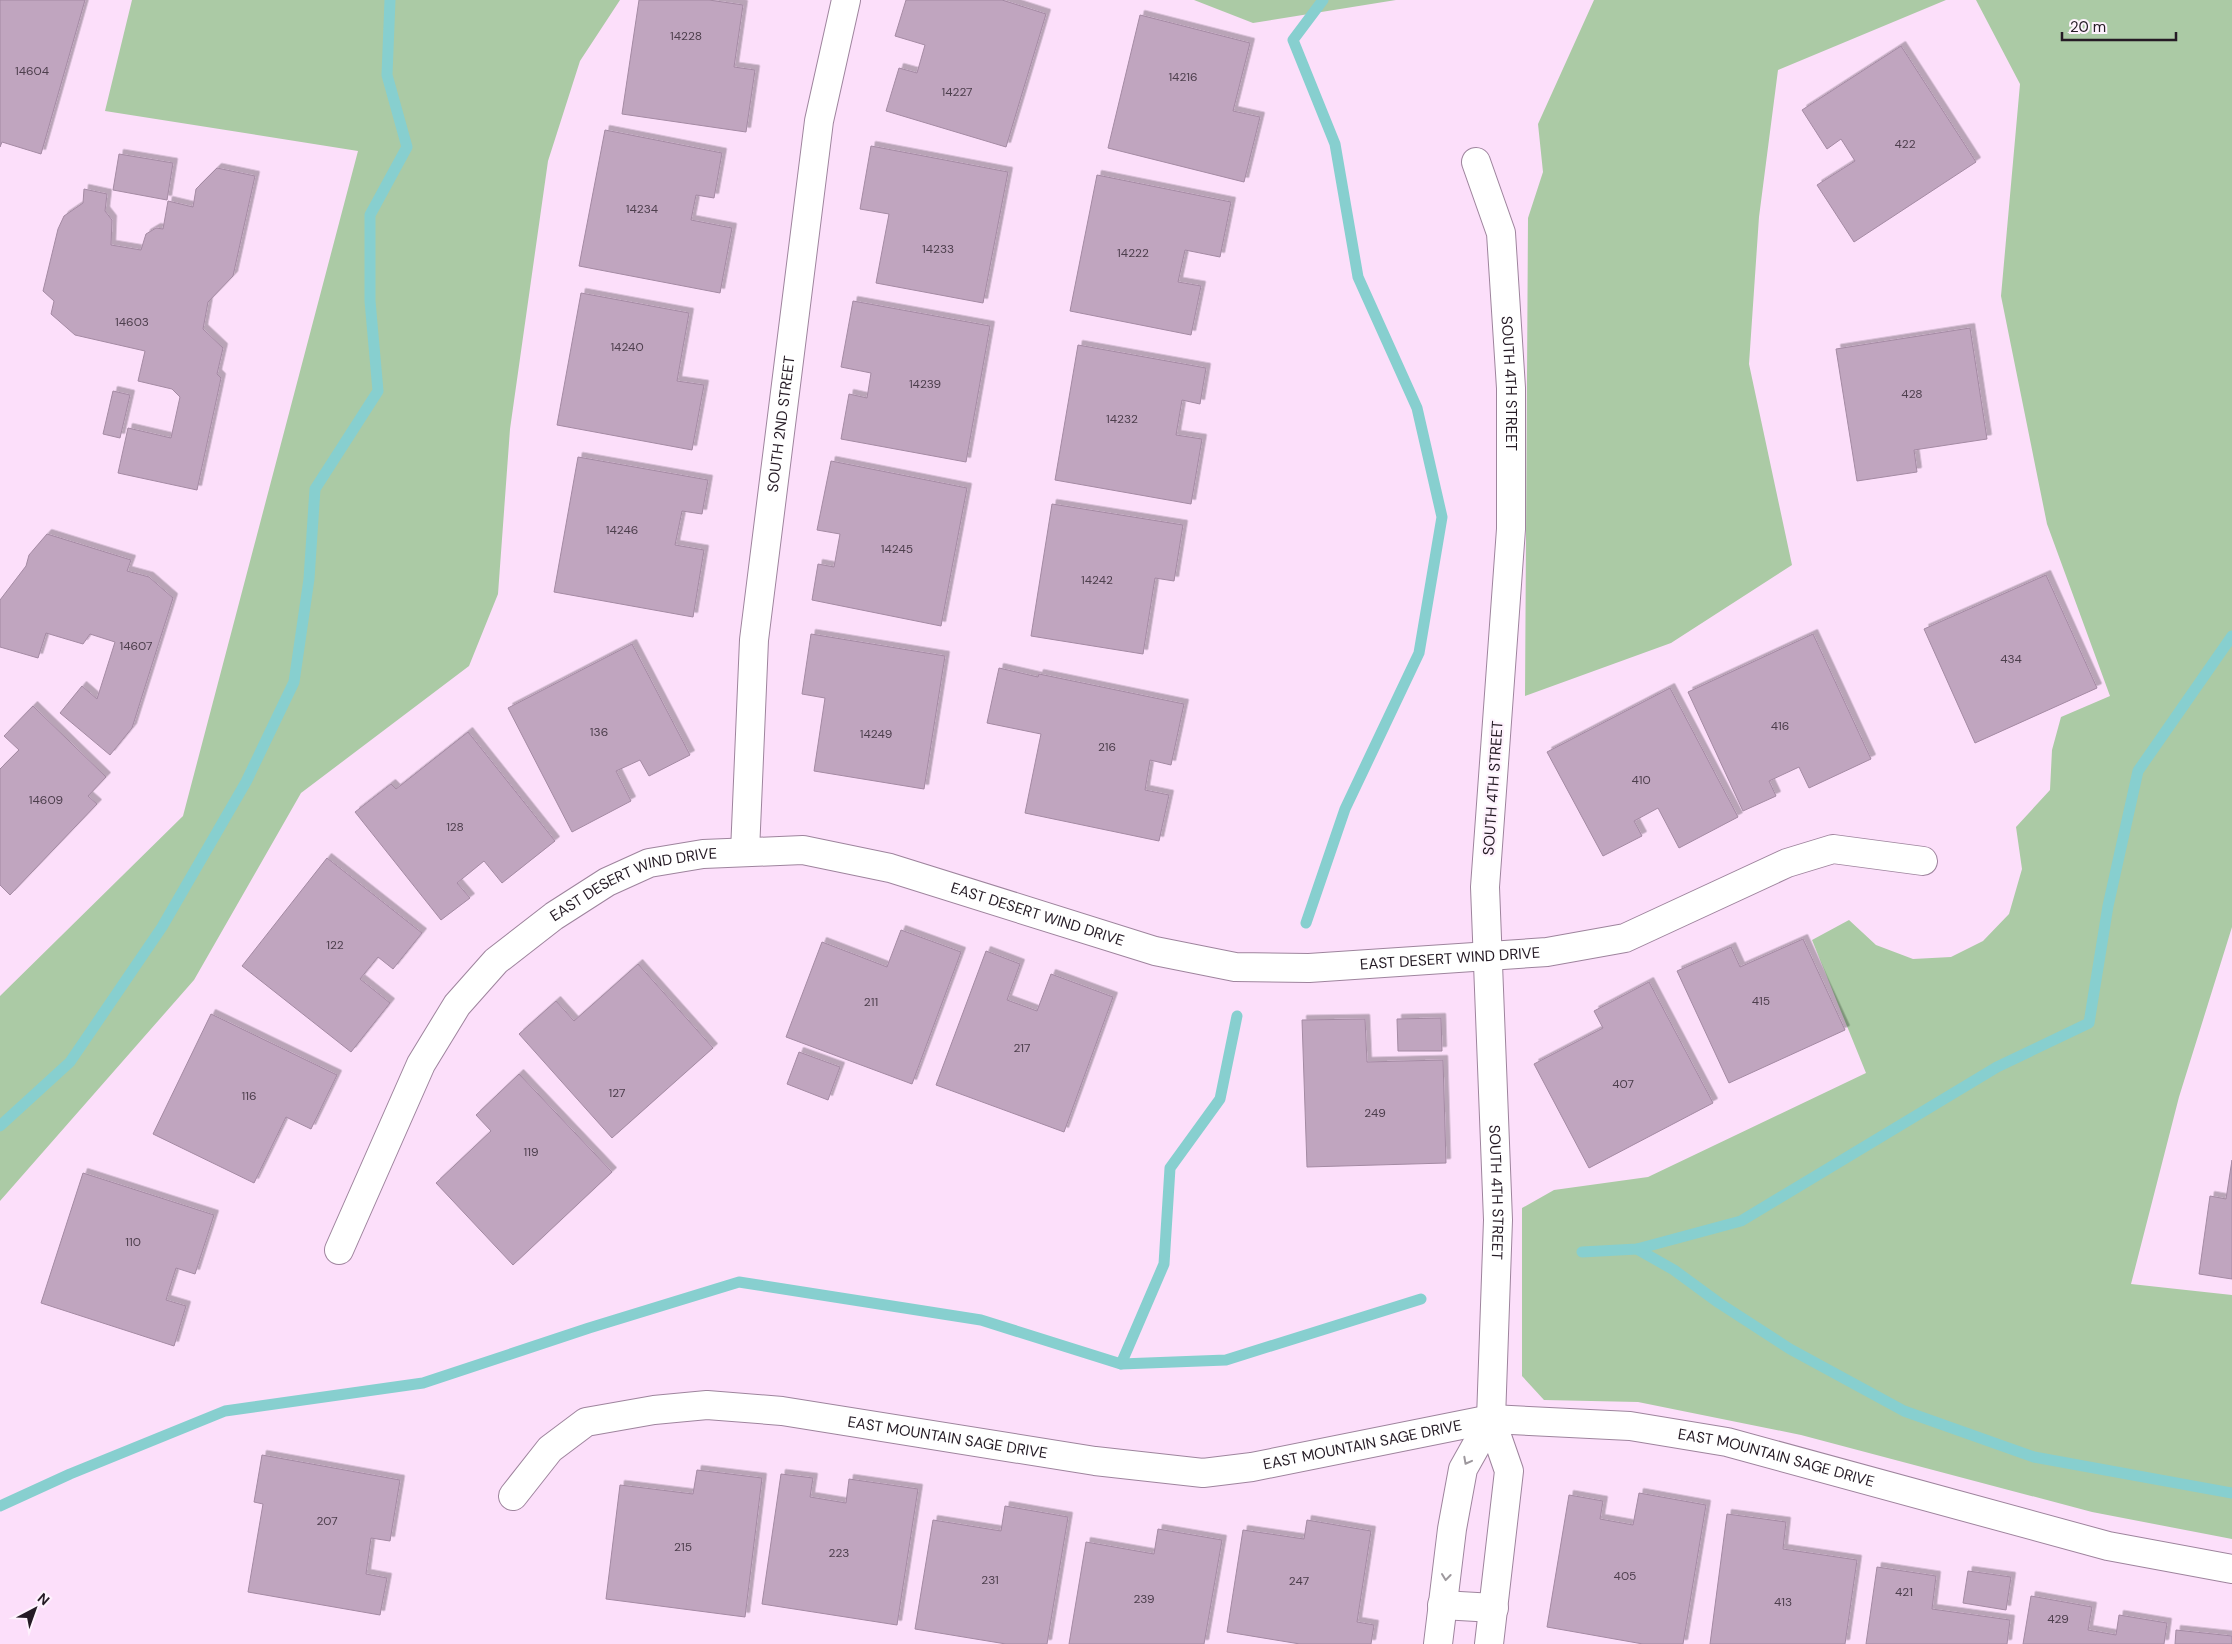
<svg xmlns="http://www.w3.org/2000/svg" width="2232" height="1644" viewBox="0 0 2232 1644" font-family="'DM Sans',sans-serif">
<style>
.green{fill:#abcaa5}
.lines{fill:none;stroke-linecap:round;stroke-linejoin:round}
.stream{stroke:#87cfcf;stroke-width:11}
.building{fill:#c0a5bf;stroke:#a48aa3;filter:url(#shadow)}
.minor-casing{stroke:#9e849d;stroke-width:30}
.minor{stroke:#fff;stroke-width:28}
.oneway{stroke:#9d989d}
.labels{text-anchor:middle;stroke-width:4.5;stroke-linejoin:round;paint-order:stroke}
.number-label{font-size:12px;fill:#4c3e4c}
.street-label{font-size:15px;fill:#251b25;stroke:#fef2fd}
</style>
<defs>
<filter id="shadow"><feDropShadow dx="4.5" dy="-4.5" stdDeviation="0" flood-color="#0004"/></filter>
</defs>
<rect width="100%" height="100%" fill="#fcdffa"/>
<g class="green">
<path d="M132 0H620L580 61 548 161 510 429 498 594 469 666 301 793 194 980 0 1201V996L183 816 358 151 105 111Z"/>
<path d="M1194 0H1396L1253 23Z"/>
<path d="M1594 0H1946L1778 70 1759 217 1749 364 1792 565 1671 643 1525 696 1528 218 1543 172 1538 124Z"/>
<path d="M1976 0H2232V927L2179 1097 2131 1284 2232 1295V1539L2092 1512 1801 1435 1638 1402 1544 1400 1522 1376V1208L1554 1190 1648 1177 1866 1073 1812 940 1849 920 1876 945 1913 959 1951 957 1983 941 2009 914 2022 869 2016 827 2050 790 2052 750 2061 717 2110 696 2047 524 2001 296 2020 84Z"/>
</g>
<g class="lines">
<g class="stream">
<path d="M1306 923 1345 809 1419 653 1442 517 1417 408 1358 277 1335 144 1293 40 1323 0"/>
<path d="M0 1126 70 1062 162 927 246 782 294 682 309 579 315 489 378 391 370 301V215L407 147 387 75 390 0"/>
<path d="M1637 1249 1674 1270 1719 1303 1790 1349 1904 1411 2034 1457 2232 1493"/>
<path d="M1582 1252 1637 1249 1741 1221 1997 1067 2089 1023 2108 906 2138 771 2232 636"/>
<path d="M1121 1364 1164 1264 1170 1168 1220 1099 1237 1016"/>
<path d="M0 1506 70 1474 225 1411 423 1383 589 1328 739 1282 981 1320 1121 1364 1226 1360 1421 1299"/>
</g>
</g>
<g class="building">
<path d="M0 0H85L41 154 2 142 0 147Z"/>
<path d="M639 0H709L743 5 734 67 755 70 746 132 622 114Z"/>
<path d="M906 0H1002L1046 14 1006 147 886 111 899 68 917 73 925 45 895 36Z"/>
<path d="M1140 15 1250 43 1233 111 1260 117 1244 182 1108 148Z"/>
<path d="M1901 46 1976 162 1854 242 1817 185 1855 161 1841 139 1827 149 1802 110Z"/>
<path d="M605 130 722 153 714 198 696 195 691 220 732 228 720 293 579 266Z"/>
<path d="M871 146 1008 172 983 303 876 283 889 214 860 209Z"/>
<path d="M119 154 173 163 167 200 113 190Z"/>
<path d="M217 168 255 176 233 276 208 302 203 329 223 348 217 374 221 378 197 490 118 473 128 428 171 438 180 397 172 389 138 381 145 351 75 335 51 314 54 301 43 291 58 229 64 216 83 203 84 189 107 194 105 211 112 220 111 245 141 250 146 234 156 228 163 229 168 201 193 207 196 189Z"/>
<path d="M1097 175 1231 202 1220 257 1185 250 1178 282 1201 286 1191 335 1070 311Z"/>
<path d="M581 293 689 313 677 381 704 385 692 450 557 425Z"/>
<path d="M853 301 990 326 966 462 841 439 849 394 867 398 871 373 841 367Z"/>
<path d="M1970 328 1987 439 1914 450 1917 472 1857 481 1836 349Z"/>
<path d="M1078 345 1206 368 1200 404 1182 400 1176 435 1202 439 1191 504 1055 480Z"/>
<path d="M113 391 130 395 120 438 103 434Z"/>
<path d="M578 457 708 480 702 514 682 511 675 545 704 550 693 617 554 592Z"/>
<path d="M831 461 967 488 941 626 812 600 818 564 834 567 840 534 817 530Z"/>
<path d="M1052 504 1183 525 1174 581 1155 578 1143 654 1031 636Z"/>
<path d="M47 534 131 560 127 571 149 577 173 598 132 728 110 755 60 713 82 686 97 699 115 642 90 634 83 644 46 633 38 658 0 647V600L26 566 29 555Z"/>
<path d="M2046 575 2097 688 1975 743 1924 629Z"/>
<path d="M811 634 945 656 924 789 814 771 825 698 802 694Z"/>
<path d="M1813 634 1871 759 1809 788 1799 767 1769 781 1776 796 1743 811 1688 692Z"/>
<path d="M632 644 690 755 649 776 640 760 616 771 631 801 572 832 508 708Z"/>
<path d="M999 668 1038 677 1039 674 1184 704 1171 765 1150 760 1145 790 1169 795 1159 841 1025 813 1041 734 987 723Z"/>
<path d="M1670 688 1738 817 1679 848 1658 808 1634 821 1642 836 1603 856 1547 752Z"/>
<path d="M33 706 106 777 88 796 97 804 10 895 0 885V769L19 750 4 736Z"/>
<path d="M468 732 555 841 502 883 484 861 457 883 470 898 441 920 355 812 391 784 396 789Z"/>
<path d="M327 858 422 933 393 969 378 957 360 979 390 1003 351 1052 242 966Z"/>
<path d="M901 930 961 952 912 1084 786 1037 822 942 887 967Z"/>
<path d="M1803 939 1845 1030 1729 1083 1677 971 1731 947 1740 967Z"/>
<path d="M986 951 1020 964 1007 1000 1037 1011 1051 974 1113 997 1064 1132 936 1085Z"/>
<path d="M638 964 713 1048 612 1138 519 1034 556 1001 574 1021Z"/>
<path d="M1649 982 1713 1103 1589 1168 1534 1064 1603 1028 1594 1011Z"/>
<path d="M211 1014 337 1075 311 1129 286 1117 254 1183 153 1134Z"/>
<path d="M1441 1018 1442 1051H1398L1397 1019Z"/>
<path d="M1365 1019 1367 1062 1443 1060 1446 1163 1307 1167 1302 1020Z"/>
<path d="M799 1052 840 1067 828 1100 787 1084Z"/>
<path d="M519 1074 612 1172 513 1265 436 1183 491 1131 476 1115Z"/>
<path d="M2232 1160V1279L2199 1274 2210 1196 2226 1199Z"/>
<path d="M83 1173 214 1215 195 1274 176 1268 166 1300 186 1306 174 1346 41 1303Z"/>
<path d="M262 1455 400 1480 390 1541 371 1538 366 1574 387 1578 380 1615 248 1592 263 1504 254 1502Z"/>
<path d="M697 1470 762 1478 745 1617 606 1599 620 1485 693 1494Z"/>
<path d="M781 1474 813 1478 810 1497 846 1503 849 1479 918 1489 897 1625 762 1604Z"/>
<path d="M1639 1493 1706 1505 1683 1644H1643L1547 1627 1569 1495 1603 1501 1600 1519 1633 1525Z"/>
<path d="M1005 1506 1068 1517 1047 1644H1006L915 1629 933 1520 1001 1531Z"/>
<path d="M1727 1514 1786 1522 1783 1549 1857 1560 1845 1644H1710Z"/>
<path d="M1307 1520 1371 1531 1357 1622 1374 1625 1371 1644H1300L1227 1632 1243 1530 1304 1539Z"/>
<path d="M1158 1529 1222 1540 1204 1644H1069L1086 1542 1154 1554Z"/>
<path d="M1877 1567 1936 1576 1932 1609 2010 1620 2007 1644H1866Z"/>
<path d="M1968 1571 2011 1577 2006 1610 1963 1603Z"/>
<path d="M2031 1596 2092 1607 2088 1630 2116 1635 2119 1615 2167 1623 2164 1644H2023Z"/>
<path d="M2176 1630 2232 1636V1644H2175Z"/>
</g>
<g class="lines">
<g class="minor-casing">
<g id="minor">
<path id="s1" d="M1476 162 1501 233 1511 388V529L1485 887 1498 1220 1491 1419 1509 1471 1489 1644"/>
<path id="s2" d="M745 852 754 640 819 121 846 0"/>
<path id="s3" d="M339 1250 421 1064 457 1005 496 961 554 916 607 882 649 863 703 854 803 850 890 868 1155 951 1235 967 1309 968 1547 952 1625 938 1787 863 1833 849 1923 861"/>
<path id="s4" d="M513 1496 550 1449 586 1422 654 1410 707 1405 782 1411 1095 1461 1203 1473 1252 1467 1491 1419 1630 1426 1727 1442 2108 1546 2232 1569"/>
<path d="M1442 1605 1494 1608"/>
<path d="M1438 1644 1452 1529 1463 1469 1491 1419"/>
</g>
</g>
<use href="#minor" class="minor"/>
</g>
<defs><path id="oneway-chevron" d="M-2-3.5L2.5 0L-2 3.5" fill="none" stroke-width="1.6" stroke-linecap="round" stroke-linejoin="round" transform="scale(1.25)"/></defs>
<g class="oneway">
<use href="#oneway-chevron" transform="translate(1467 1461) rotate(118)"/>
<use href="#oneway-chevron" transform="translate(1446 1577) rotate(97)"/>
</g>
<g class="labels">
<g class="number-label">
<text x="686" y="40">14228</text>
<text x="32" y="75">14604</text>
<text x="1183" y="81">14216</text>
<text x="957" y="96">14227</text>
<text x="1905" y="148">422</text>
<text x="642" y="213">14234</text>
<text x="938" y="253">14233</text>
<text x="1133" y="257">14222</text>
<text x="132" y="326">14603</text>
<text x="627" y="351">14240</text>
<text x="925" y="388">14239</text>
<text x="1912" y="398">428</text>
<text x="1122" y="423">14232</text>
<text x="622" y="534">14246</text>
<text x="897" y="553">14245</text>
<text x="1097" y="584">14242</text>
<text x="136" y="650">14607</text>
<text x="2011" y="663">434</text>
<text x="1780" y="730">416</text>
<text x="599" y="736">136</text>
<text x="876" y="738">14249</text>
<text x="1107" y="751">216</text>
<text x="1641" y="784">410</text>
<text x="46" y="804">14609</text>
<text x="455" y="831">128</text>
<text x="335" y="949">122</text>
<text x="1761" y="1005">415</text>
<text x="871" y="1006">211</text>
<text x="1022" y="1052">217</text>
<text x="1623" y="1088">407</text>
<text x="617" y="1097">127</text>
<text x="249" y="1100">116</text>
<text x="1375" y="1117">249</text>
<text x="531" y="1156">119</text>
<text x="133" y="1246">110</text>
<text x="327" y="1525">207</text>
<text x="683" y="1551">215</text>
<text x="839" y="1557">223</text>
<text x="1625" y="1580">405</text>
<text x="990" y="1584">231</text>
<text x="1299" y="1585">247</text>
<text x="1904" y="1596">421</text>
<text x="1144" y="1603">239</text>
<text x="1783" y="1606">413</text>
<text x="2058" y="1623">429</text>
</g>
<g class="street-label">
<text dy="5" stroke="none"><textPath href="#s1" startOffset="226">SOUTH 4TH STREET</textPath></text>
<text dy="5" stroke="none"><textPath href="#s2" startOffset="430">SOUTH 2ND STREET</textPath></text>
<text transform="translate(1493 788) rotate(-86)" y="5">SOUTH 4TH STREET</text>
<text dy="5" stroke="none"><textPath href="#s3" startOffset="492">EAST DESERT WIND DRIVE</textPath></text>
<text dy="5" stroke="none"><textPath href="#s3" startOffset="912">EAST DESERT WIND DRIVE</textPath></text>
<text dy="5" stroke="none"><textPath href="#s3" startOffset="1332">EAST DESERT WIND DRIVE</textPath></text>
<text dy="5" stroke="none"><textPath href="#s1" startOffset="1036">SOUTH 4TH STREET</textPath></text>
<text dy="5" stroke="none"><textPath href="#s4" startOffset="470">EAST MOUNTAIN SAGE DRIVE</textPath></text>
<text dy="5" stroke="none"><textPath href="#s4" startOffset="890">EAST MOUNTAIN SAGE DRIVE</textPath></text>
<text dy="5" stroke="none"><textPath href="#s4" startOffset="1310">EAST MOUNTAIN SAGE DRIVE</textPath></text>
</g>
</g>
<g transform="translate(35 1609) rotate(41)" stroke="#fef2fd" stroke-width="4" paint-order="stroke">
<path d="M0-4L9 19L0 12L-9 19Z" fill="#251b25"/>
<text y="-8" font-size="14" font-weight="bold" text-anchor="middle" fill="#251b25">N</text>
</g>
<path d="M2062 32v8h114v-8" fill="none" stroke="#251b25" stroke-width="2.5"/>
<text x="2070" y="32" font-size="15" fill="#251b25" stroke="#fef2fd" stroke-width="4" paint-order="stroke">20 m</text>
</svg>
